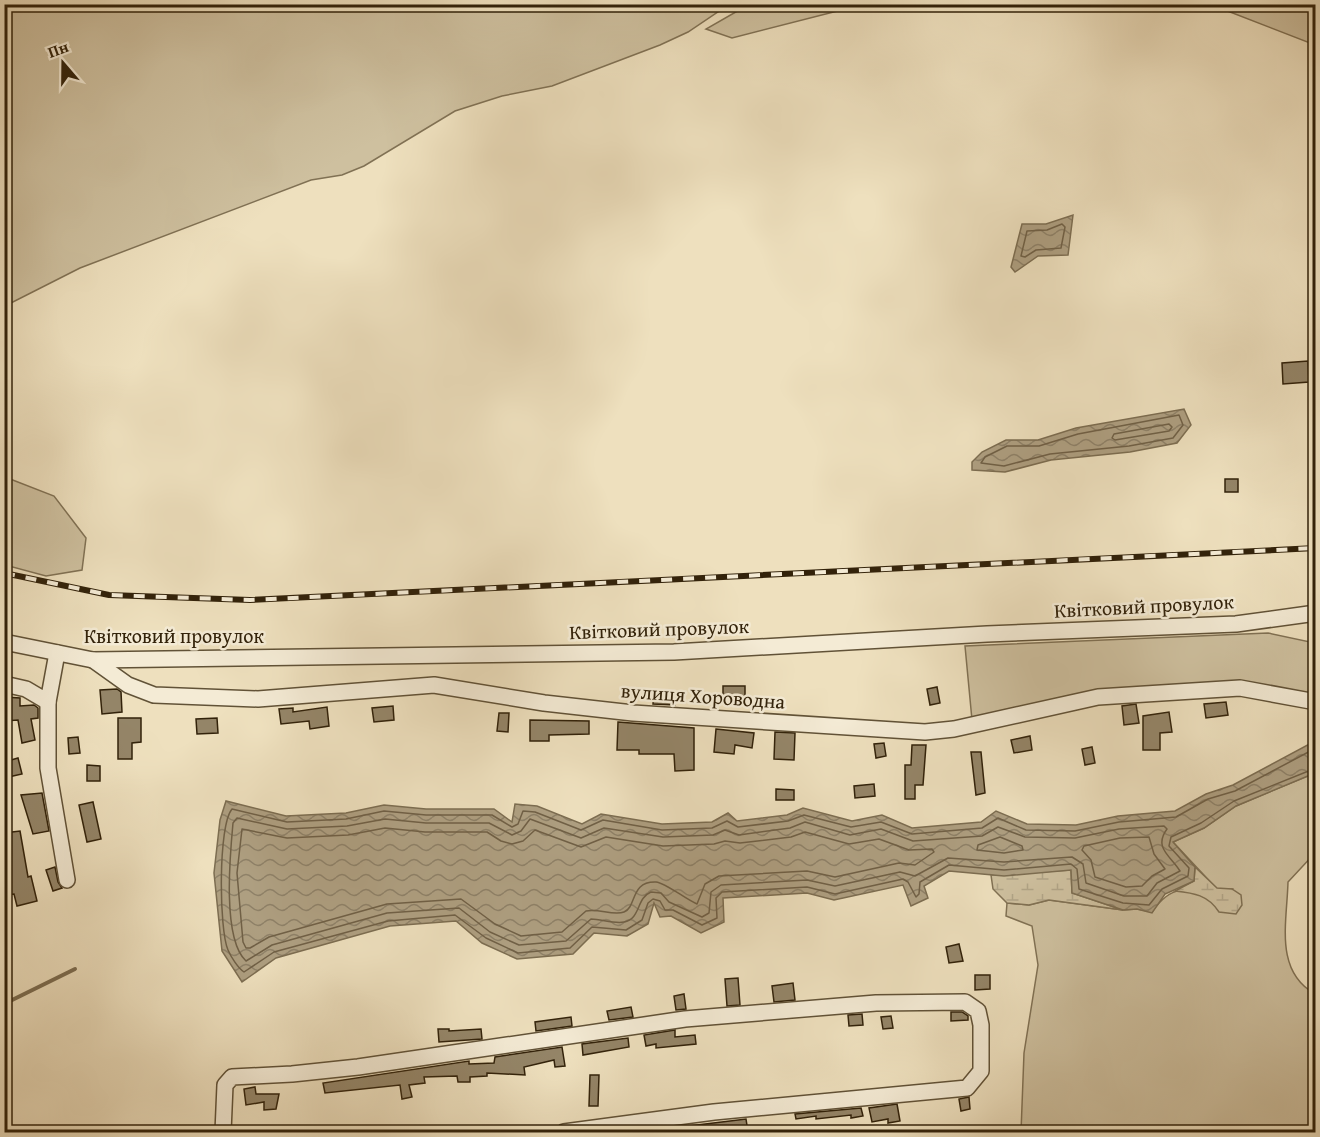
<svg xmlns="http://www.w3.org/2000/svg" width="1320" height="1137" viewBox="0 0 1320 1137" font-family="'Gentium Book Plus',serif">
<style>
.green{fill:#cec09f;stroke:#807154;stroke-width:1.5}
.wetland{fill:url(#wetland-marsh);stroke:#807154;stroke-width:1.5}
.water{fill:url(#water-waves);stroke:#7c6d51;stroke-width:1.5}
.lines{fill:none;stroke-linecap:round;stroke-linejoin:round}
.shore{stroke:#706046;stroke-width:1.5}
.stream{stroke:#7c6d51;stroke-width:4}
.building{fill:#948568;stroke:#32220a;stroke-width:1.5}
.minor-casing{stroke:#615237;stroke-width:18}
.minor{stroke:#f4ebd5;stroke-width:15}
.rail-casing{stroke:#32220a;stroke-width:6}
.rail{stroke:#f4ebd5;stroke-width:4;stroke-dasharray:11;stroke-linecap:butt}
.labels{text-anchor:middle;stroke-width:5;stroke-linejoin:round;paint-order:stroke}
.street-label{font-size:20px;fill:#32220a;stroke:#f4ebd5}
</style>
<defs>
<pattern id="wetland-marsh" width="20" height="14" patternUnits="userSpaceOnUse" patternTransform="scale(1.5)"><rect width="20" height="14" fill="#cec09f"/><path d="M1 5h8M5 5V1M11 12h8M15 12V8" fill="none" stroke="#b1a588"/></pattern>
<pattern id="water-waves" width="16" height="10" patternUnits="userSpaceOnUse" patternTransform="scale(1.5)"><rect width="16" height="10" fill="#ae9f81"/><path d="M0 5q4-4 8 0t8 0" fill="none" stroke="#8e8168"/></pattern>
</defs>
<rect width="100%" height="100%" fill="#eee0be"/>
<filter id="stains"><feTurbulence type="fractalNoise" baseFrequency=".00333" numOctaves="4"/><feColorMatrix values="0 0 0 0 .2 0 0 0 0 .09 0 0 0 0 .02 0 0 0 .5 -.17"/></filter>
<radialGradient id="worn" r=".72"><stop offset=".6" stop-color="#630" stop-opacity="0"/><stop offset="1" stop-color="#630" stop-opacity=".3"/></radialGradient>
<g class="green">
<path d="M5 4H728V5L688 32 660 45 552 86 502 96 455 111 364 166 342 175 311 180 80 268 5 306Z"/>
<path d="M748 5V4L861 5 732 38 706 29Z"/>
<path d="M1212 5H1315V45Z"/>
<path d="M5 477 54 496 86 538 82 570 46 576 5 565Z"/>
<path d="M1268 633 1315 643V697L1240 683 972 720 965 646Z"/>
<path d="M1315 773V853L1288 882C1287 922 1274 971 1315 994V1132H1021L1024 1053 1038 965 1032 926 1006 916 1007 903 1029 905 1049 900 1123 910 1137 909 1152 912C1171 885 1186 885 1214 903L1232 889H1217L1173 842 1204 828 1236 806Z"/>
</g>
<g class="wetland">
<path d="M1195 867 1217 888 1232 889 1241 895 1242 905 1236 914 1219 912C1208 895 1194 893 1175 891L1194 881Z"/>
<path d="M1071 870 1072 893 1123 910 1049 900 1029 905 1007 903 993 889 991 875Z"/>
</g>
<g class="water">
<path d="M1073 215 1068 255 1038 256 1015 272 1011 267 1022 224H1046Z"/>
<path d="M1184 409 1191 425 1177 443 1130 452 1051 460 1005 472 972 470V462L982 452 1006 440H1038L1076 428Z"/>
<path d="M1315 741V773L1236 806 1204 828 1173 842 1195 867 1194 881 1165 894 1152 913 1137 909 1123 910 1072 893 1071 870 1004 876 949 871 924 886 928 898 911 906 903 885 834 900 807 893 723 898 724 922 701 933 671 916 660 917 654 903 648 924 627 936 594 933 573 954 517 959 482 943 456 921 390 926 276 958 242 982 222 951 214 873 220 820 226 801 286 816 346 813 384 805 426 809H494L512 822 515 804 537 806 582 824 601 814 662 824 712 822 728 813 737 821 787 815 803 808 852 821 882 815 912 828 981 822 996 811 1027 824 1076 825 1118 816 1175 811 1206 794 1233 785Z"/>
</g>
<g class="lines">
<g class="shore">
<path d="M1062 224 1065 227 1061 248 1036 250 1025 257 1021 256 1027 231 1047 230Z"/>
<path d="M1179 415 1183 425 1173 438 1129 446 1050 454 1004 466 981 463 985 457 1007 446H1039L1078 434Z"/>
<path d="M1169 424 1172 427 1169 431 1115 440 1112 438 1114 434Z"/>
<path d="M1316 748 1235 791 1208 799 1176 817 1119 822 1075 831 1026 830 998 818 982 828 912 834 881 822 851 827 804 815 788 821 738 827 727 821 712 828 662 830 603 820 581 830 535 812 523 811 518 824 512 827 492 815H426L384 811 346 819 287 822 232 809C218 825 219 930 228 950 231 957 238 968 244 972L274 952 388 921 455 915 486 938 518 953 570 948 592 927 626 930 642 920 648 903 653 899 660 901 665 910H673L702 925 717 918 716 898 722 892 807 887 835 894 903 879 908 882 916 897 919 894 920 882 949 865 1004 870 1071 864 1077 869 1079 889 1123 903 1149 905 1162 889 1188 876 1189 868 1169 846 1171 837 1201 823 1234 801 1316 768"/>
<path d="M237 818 287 829 347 826 385 819 426 823H489L512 835 521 831 530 819 581 838 604 828 663 837 713 835 725 830 739 835 790 828 805 822 850 835 881 829 913 841 982 836 998 827 1025 837 1075 838 1119 829 1164 826 1167 829C1153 848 1171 856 1180 871L1157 883 1147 896H1124L1086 883 1083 864 1072 857 1004 862 948 858 915 876 900 872 835 886 807 880 721 885 711 892 709 913 702 917 669 902 661 893 651 892C636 898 641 919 624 922 614 924 601 919 591 919L566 941 519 945 490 932 459 908 387 913 272 945 246 961C222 939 230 855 233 823Z"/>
<path d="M385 828 425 832H487L501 841 512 844 523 841 535 830 581 847 606 837 663 846 714 844 725 841 740 843 791 837 805 832 849 844 879 839 909 850 932 849 934 852 915 865 899 863 835 877 807 871 719 876 705 884 697 904C685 899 666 883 656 882 630 881 637 907 624 912 613 916 598 908 586 911L562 932 521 936 495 924 461 899 387 904 269 937 250 948H246L243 942 237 873 242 829 287 838 348 835Z"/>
<path d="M1000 837 1022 846 1023 850 1004 853 977 850 978 845Z"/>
<path d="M1149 837 1154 854 1165 869 1152 876 1142 886 1126 887 1095 877 1091 860 1082 850 1084 846 1120 838Z"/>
</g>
<path class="stream" d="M4 1004 75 969"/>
</g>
<g class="building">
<path d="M1308 361 1309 382 1283 384 1282 363Z"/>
<rect x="1225" y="479" width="13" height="13"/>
<rect x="723" y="686" width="22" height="12"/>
<path d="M937 687 940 703 930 705 927 689Z"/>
<path d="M117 689 121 692 122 712 102 714 100 690Z"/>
<path d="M654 692 676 693 675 705 653 704Z"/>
<path d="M4 697 20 698V706L34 705 38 708V718L31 719 35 740 22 743 18 720 4 721Z"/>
<path d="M1226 702 1228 715 1206 718 1204 704Z"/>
<path d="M1136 704 1139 723 1124 725 1122 706Z"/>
<path d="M393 706 394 720 374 722 372 708Z"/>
<path d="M327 707 329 726 310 729 309 721 281 724 279 709 293 708V712Z"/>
<path d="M1169 712 1172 732 1160 733V750H1143V716Z"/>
<path d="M499 713H509L508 732 497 731Z"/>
<path d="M118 718H141V742L132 743V759H118Z"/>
<path d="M217 718 218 733 197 734 196 719Z"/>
<path d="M530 720 589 721V734L549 735V741H530Z"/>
<path d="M618 722 694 728V770L675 771 674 754H639V750H617Z"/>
<path d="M716 729 754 733 752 748 735 745 734 754 714 752Z"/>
<path d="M775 732 795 733 794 760 774 759Z"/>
<path d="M1030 736 1032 750 1014 753 1011 740Z"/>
<path d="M78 737 80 753 69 754 68 738Z"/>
<path d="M884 743 886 756 876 758 874 744Z"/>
<path d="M912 745H926L923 785H915V799H905V765H911Z"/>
<path d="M1092 747 1095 763 1085 765 1082 749Z"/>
<path d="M971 752H981L985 793 976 795Z"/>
<path d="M18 758 22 774 4 778V762Z"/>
<path d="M87 765 100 766V781H87Z"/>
<path d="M874 784 875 796 855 798 854 786Z"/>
<path d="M776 789 794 790V800H776Z"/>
<path d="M42 793 49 831 33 834 21 795Z"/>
<path d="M93 802 101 839 87 842 79 805Z"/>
<path d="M20 831 28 877 31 876 37 901 17 906 14 894 4 895V833Z"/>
<path d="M55 867 58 882 62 888 53 891 46 870Z"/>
<path d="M959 944 963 961 949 963 946 947Z"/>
<path d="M975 975H990V989L975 990Z"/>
<path d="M738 978 740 1005 727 1006 725 979Z"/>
<path d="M793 983 795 1000 774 1002 772 986Z"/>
<path d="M684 994 686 1009 676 1010 674 996Z"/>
<path d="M631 1007 633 1017 609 1020 607 1011Z"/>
<path d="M951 1012H962L968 1016V1020L951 1021Z"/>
<path d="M862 1014 863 1025 849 1026 848 1015Z"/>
<path d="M891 1016 893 1028 883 1029 881 1017Z"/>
<path d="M571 1017 572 1026 536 1031 535 1022Z"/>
<path d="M438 1029H449V1031L481 1029 482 1039 439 1042Z"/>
<path d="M675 1030V1037L695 1035 696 1044 656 1048V1044L646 1046 644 1035Z"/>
<path d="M628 1038 629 1047 583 1055 582 1044Z"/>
<path d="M562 1047 565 1066 555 1067 554 1060 524 1067 525 1075 487 1073V1076L470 1077V1082H458L457 1076 424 1077 425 1083 409 1085 412 1097 402 1099 400 1085 325 1093 323 1083 469 1061V1064L494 1063 495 1057Z"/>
<path d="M590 1075H599L598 1106H589Z"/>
<path d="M255 1087 256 1094H279L276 1109 264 1110V1102L246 1105 244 1089Z"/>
<path d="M969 1097 970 1109 961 1111 959 1099Z"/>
<path d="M897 1104 900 1121 888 1123V1119L872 1122 869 1108Z"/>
<path d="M861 1108 863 1116 851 1118V1115L816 1119V1116L796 1119 795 1114Z"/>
<path d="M746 1119 748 1132H681V1127Z"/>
</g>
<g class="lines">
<g class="minor-casing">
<g id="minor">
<path d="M4 642 93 660 674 652 987 634 1236 624 1316 613"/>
<path d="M93 660 128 685 154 695 258 699 434 685 544 703 633 713 925 732 954 729 1098 697 1240 688 1316 702"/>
<path d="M4 684 26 689 48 702 57 653"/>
<path d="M48 702V768L67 880"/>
<path d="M223 1132 225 1085 232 1077 292 1074 358 1067 685 1019 876 1003 965 1002 978 1011 981 1025V1071L967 1088 714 1112 564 1132"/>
</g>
</g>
<use href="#minor" class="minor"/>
<g class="rail-casing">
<path id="rail" d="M4 573 109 595 250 600 1316 548"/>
</g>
<use href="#rail" class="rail"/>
</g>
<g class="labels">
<g class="street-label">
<text transform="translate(1144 606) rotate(-3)" y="7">Квітковий провулок</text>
<text transform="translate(659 629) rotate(-2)" y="7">Квітковий провулок</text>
<text x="174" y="643">Квітковий провулок</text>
<text transform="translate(703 696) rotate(4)" y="7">вулиця Хороводна</text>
</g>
</g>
<rect width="1320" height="1137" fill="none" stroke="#eee0be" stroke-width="24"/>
<rect x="6" y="6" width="1308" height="1125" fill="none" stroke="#32220a" stroke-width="3"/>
<rect x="12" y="12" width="1296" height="1113" fill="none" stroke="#32220a" stroke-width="1.5"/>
<g transform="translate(63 63) rotate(340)" stroke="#f4ebd5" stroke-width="4.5" paint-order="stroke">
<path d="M0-4.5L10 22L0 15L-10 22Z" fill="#32220a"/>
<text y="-9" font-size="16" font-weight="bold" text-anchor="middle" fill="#32220a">Пн</text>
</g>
<rect width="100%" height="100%" filter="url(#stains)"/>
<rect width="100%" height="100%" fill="url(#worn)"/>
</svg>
